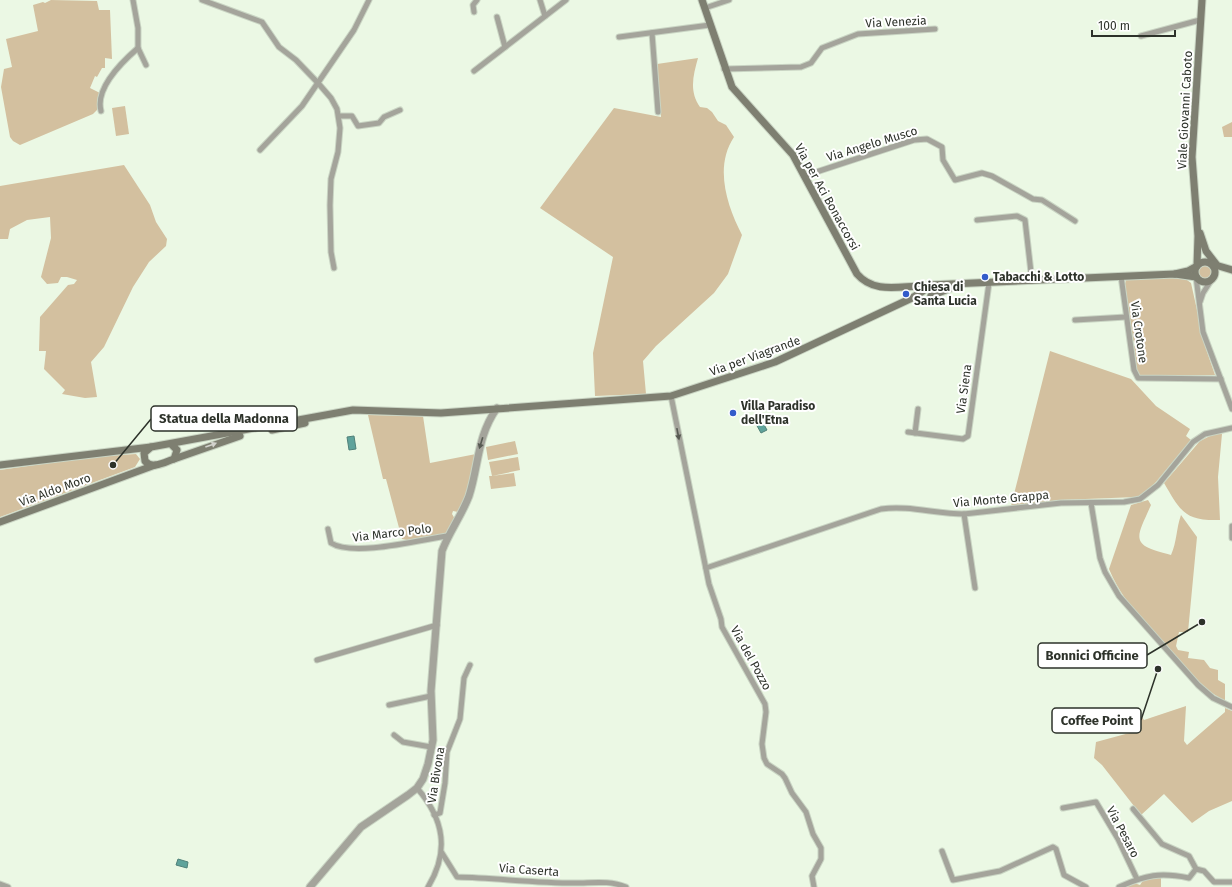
<svg xmlns="http://www.w3.org/2000/svg" width="1232" height="887" viewBox="0 0 1232 887" font-family="'Fira Sans',sans-serif">
<style>
.green{fill:#d3c09f}
.water{fill:#5fa39b;stroke:#508179}
.lines{fill:none;stroke-linecap:round;stroke-linejoin:round}
.minor-casing{stroke:#c9d4c3;stroke-width:7}
.tertiary-casing{stroke:#c9d4c3;stroke-width:9}
.secondary-casing{stroke:#c9d4c3;stroke-width:9}
.minor{stroke:#a4a49b;stroke-width:5}
.tertiary{stroke:#a4a49b;stroke-width:7}
.secondary{stroke:#7e7f71;stroke-width:7}
.oneway{fill:#575a52}
.oneway2{fill:#d2d2cd}
.poi-dot{fill:#325bca;stroke:#fff;stroke-width:1.5}
.labels{text-anchor:middle;stroke-width:4;stroke-linejoin:round;paint-order:stroke}
.street-label{font-size:12px;fill:#2d322a;stroke:#fff}
.poi-label{font-size:12px;font-weight:bold;fill:#2d322a;stroke:#fff;text-anchor:start}
.leader{fill:none;stroke:#2d322a;stroke-width:1.5}
.callout-dot{fill:#2d322a;stroke:#fff;stroke-width:1.5}
.callout{fill:#fff;stroke:#2d322a;stroke-width:1.5}
.callout-label{font-size:13px;text-anchor:middle;font-weight:bold;fill:#2d322a}
</style>
<rect width="100%" height="100%" fill="#ebf8e4"/>
<g class="green">
<path d="M51 0 97 1 99 10H110L112 59 105 58V68H102L97 77 95 76 90 88 100 93 97 110 93 114 20 145 13 141 10 137 1 87 4 69 12 67 6 39 38 31 33 5 43 2 45 3Z"/>
<path d="M698 58C693 76 689 91 700 107L707 108 712 112 718 121 726 125 734 137C714 167 727 206 742 235L728 274 714 293 656 346 643 361 646 394 595 396 593 353 613 257 540 208 614 108 661 117 657 64Z"/>
<path d="M125 106 129 134 116 136 112 108Z"/>
<path d="M1232 122V137H1224L1222 127Z"/>
<path d="M124 165 150 205 156 222 167 239 166 246 149 262 133 287 104 347 91 362 97 397 85 398 62 394 65 390 44 369 46 351H39L40 317 68 285 74 284 77 280 67 277H61L58 283 47 284 41 277 51 238 50 217 27 220 10 229 8 239H0V186Z"/>
<circle cx="1205" cy="271" r="8"/>
<path d="M1183 277 1191 283 1205 346 1215 375 1141 376 1137 372 1133 347 1136 345 1133 340 1125 284 1126 280Z"/>
<path d="M1050 351 1131 379 1156 406 1190 429 1186 436 1191 440 1156 482 1145 493 1137 497 1060 500 1011 506Z"/>
<path d="M368 415 423 416 430 463 476 454 467 496 458 512 453 511 452 514 455 519 447 533 407 540 402 539 386 479H383Z"/>
<path d="M1214 434H1222L1218 477 1220 520C1185 521 1181 512 1164 483L1200 441Z"/>
<path d="M515 441 518 454 488 460 486 447Z"/>
<path d="M136 454 140 459 135 467 0 517V470L91 457Z"/>
<path d="M518 457 520 470 492 476 514 473 516 486 491 489 489 476H492L489 462Z"/>
<path d="M1148 500 1151 505C1136 539 1129 545 1171 555 1177 542 1176 529 1181 515L1197 537 1188 632H1179L1176 646 1178 650 1189 652 1188 658 1204 660 1210 668 1218 670V680L1225 684V701L1207 690 1197 680C1166 646 1127 612 1109 569L1131 505Z"/>
<path d="M1186 706 1184 741 1187 745 1225 712V708L1232 711V801L1209 811 1192 823 1164 794 1141 815 1102 765 1094 758 1096 742 1133 732 1125 723 1126 720 1129 722 1142 717 1144 720Z"/>
<path d="M1161 875V887H1123L1134 883 1140 885 1144 879Z"/>
</g>
<g class="water">
<path d="M762 421 767 430 761 433 756 424Z"/>
<path d="M354 436 356 449 349 450 347 437Z"/>
<path d="M178 859 188 862 187 868 176 865Z"/>
</g>
<g class="lines">
<g class="minor-casing">
<g id="minor">
<path d="M202 0 262 22 279 47 296 60 318 83 331 98 337 109 340 128 338 152 331 179 330 205 331 252 334 268"/>
<path d="M540 0 545 16"/>
<path d="M705 8 729 0"/>
<path d="M474 12 473 5 477 0"/>
<path d="M497 17 505 47"/>
<path d="M652 33 658 112"/>
<path d="M1141 36 1200 20"/>
<path d="M619 37 710 25"/>
<path d="M138 48 146 65"/>
<path d="M724 69 801 67 811 63 822 48 858 34 935 29"/>
<path d="M474 71 566 0"/>
<path d="M101 111C95 88 123 61 138 48V28L133 0"/>
<path d="M339 116H352L358 126 379 123 384 117 400 110"/>
<path d="M260 150 302 106 354 30 369 0"/>
<path d="M804 176 914 140 927 139 942 147 943 160 955 180 982 173 992 176 1033 199 1042 200 1075 221"/>
<path d="M977 220 1017 216 1025 220 1032 281"/>
<path d="M1121 276 1134 370 1138 378 1221 379"/>
<path d="M1196 277 1203 332 1232 409"/>
<path d="M1200 302 1203 293 1212 279"/>
<path d="M1075 320 1126 317"/>
<path d="M671 396 709 584 721 619 722 627 765 704 766 712 762 744 764 758 767 764 782 774 785 778 792 793 806 812 813 834 821 848V859L812 876 814 887"/>
<path d="M908 432 963 439 968 436 989 283"/>
<path d="M915 433 918 409"/>
<path d="M1091 503 1100 558 1105 572 1119 596 1198 685 1213 698 1232 707"/>
<path d="M964 514 975 588"/>
<path d="M1232 526V538"/>
<path d="M328 529 331 543C353 557 420 540 447 536"/>
<path d="M706 568 881 509C909 505 936 514 964 514L1061 503 1124 502 1140 499 1158 485 1193 442 1205 434 1232 428"/>
<path d="M317 660 437 625"/>
<path d="M389 705 431 696"/>
<path d="M394 735 403 742 431 747"/>
<path d="M417 788C444 819 450 851 428 887"/>
<path d="M1063 808 1096 802 1118 839 1137 879"/>
<path d="M1133 809 1162 844 1189 856 1196 869"/>
<path d="M434 815 440 813 445 783 447 752 460 719 464 678 470 665"/>
<path d="M942 851 953 880 1000 871 1053 847 1056 849 1064 875 1086 887"/>
<path d="M442 853 457 877C496 878 535 883 575 883 593 883 609 880 626 887"/>
<path d="M0 884 8 887"/>
<path d="M1119 887C1146 875 1160 872 1189 878L1196 869 1204 871 1214 882H1232"/>
</g>
</g>
<g class="tertiary-casing">
<path id="tertiary" d="M310 887 361 827 408 795 417 788 423 779 428 764 433 740 431 691 442 551C449 532 462 515 469 496 479 465 477 436 497 408"/>
</g>
<g class="secondary-casing">
<g id="secondary">
<path d="M702 0 732 87 793 155 857 274C875 295 902 285 927 286"/>
<path d="M1200 233 1206 251 1216 264"/>
<circle cx="1205" cy="272" r="10"/>
<path d="M1212 264 1232 270"/>
<path d="M1175 274 1188 271 1197 266 1198 236 1192 157 1202 0"/>
<path d="M929 285 1175 274 1196 277"/>
<path d="M931 296 953 287"/>
<path d="M272 430 305 423"/>
<path d="M172 445 177 450 174 459C165 462 152 470 145 461L144 453 151 447 353 410 441 413 671 396 775 362 912 298 923 291"/>
<path d="M174 459 240 436"/>
<path d="M0 465 151 447"/>
<path d="M0 522 155 465"/>
</g>
</g>
<use href="#minor" class="minor"/>
<use href="#tertiary" class="tertiary"/>
<use href="#secondary" class="secondary"/>
</g>
<defs><path id="oneway-solid" d="M-6-.8H1V-3.2L6.5 0L1 3.2V.8H-6Z"/></defs>
<g class="oneway">
<use href="#oneway-solid" transform="translate(678 434) rotate(79)"/>
<use href="#oneway-solid" transform="translate(481 443) rotate(107)"/>
</g>
<use class="oneway2" href="#oneway-solid" transform="translate(211 445) rotate(-20)"/>
<g class="poi-dot">
<circle cx="985" cy="277" r="4"/>
<circle cx="906" cy="294" r="4"/>
<circle cx="733" cy="413" r="4"/>
</g>
<g class="labels">
<g class="street-label">
<text transform="translate(896 22) rotate(-3)" y="4">Via Venezia</text>
<text transform="translate(1185 110) rotate(-87)" y="4">Viale Giovanni Caboto</text>
<text transform="translate(872 144) rotate(-17)" y="4">Via Angelo Musco</text>
<text transform="translate(827 197) rotate(61)" y="4">Via per Aci Bonaccorsi</text>
<text transform="translate(1139 332) rotate(82)" y="4">Via Crotone</text>
<text transform="translate(755 356) rotate(-20)" y="4">Via per Viagrande</text>
<text transform="translate(964 389) rotate(-82)" y="4">Via Siena</text>
<text transform="translate(55 490) rotate(-20)" y="4">Via Aldo Moro</text>
<text transform="translate(1001 499) rotate(-5)" y="4">Via Monte Grappa</text>
<text transform="translate(392 533) rotate(-7)" y="4">Via Marco Polo</text>
<text transform="translate(751 658) rotate(61)" y="4">Via del Pozzo</text>
<text transform="translate(436 775) rotate(-81)" y="4">Via Bivona</text>
<text transform="translate(1123 832) rotate(62)" y="4">Via Pesaro</text>
<text transform="translate(529 870) rotate(4)" y="4">Via Caserta</text>
</g>
<g class="poi-label">
<text x="993" y="281">Tabacchi &amp; Lotto</text>
<text x="914" y="291">Chiesa di<tspan x="914" dy="14">Santa Lucia</tspan></text>
<text x="741" y="410">Villa Paradiso<tspan x="741" dy="14">dell'Etna</tspan></text>
</g>
</g>
<path class="leader" d="M113 465L151 419M1202 622L1147 655M1158 669L1141 720"/>
<g class="callout-dot">
<circle cx="113" cy="465" r="4"/>
<circle cx="1202" cy="622" r="4"/>
<circle cx="1158" cy="669" r="4"/>
</g>
<g class="callout">
<rect x="151" y="406" width="146" height="25" rx="4"/>
<rect x="1038" y="643" width="109" height="25" rx="4"/>
<rect x="1052" y="708" width="89" height="25" rx="4"/>
</g>
<g class="callout-label">
<text x="224" y="423">Statua della Madonna</text>
<text x="1092" y="660">Bonnici Officine</text>
<text x="1097" y="725">Coffee Point</text>
</g>
<path d="M1092 30v6h83v-6" fill="none" stroke="#2d322a" stroke-width="2"/>
<text x="1098" y="30" font-size="12" fill="#2d322a" stroke="#ffffff" stroke-width="3" paint-order="stroke">100 m</text>
</svg>
